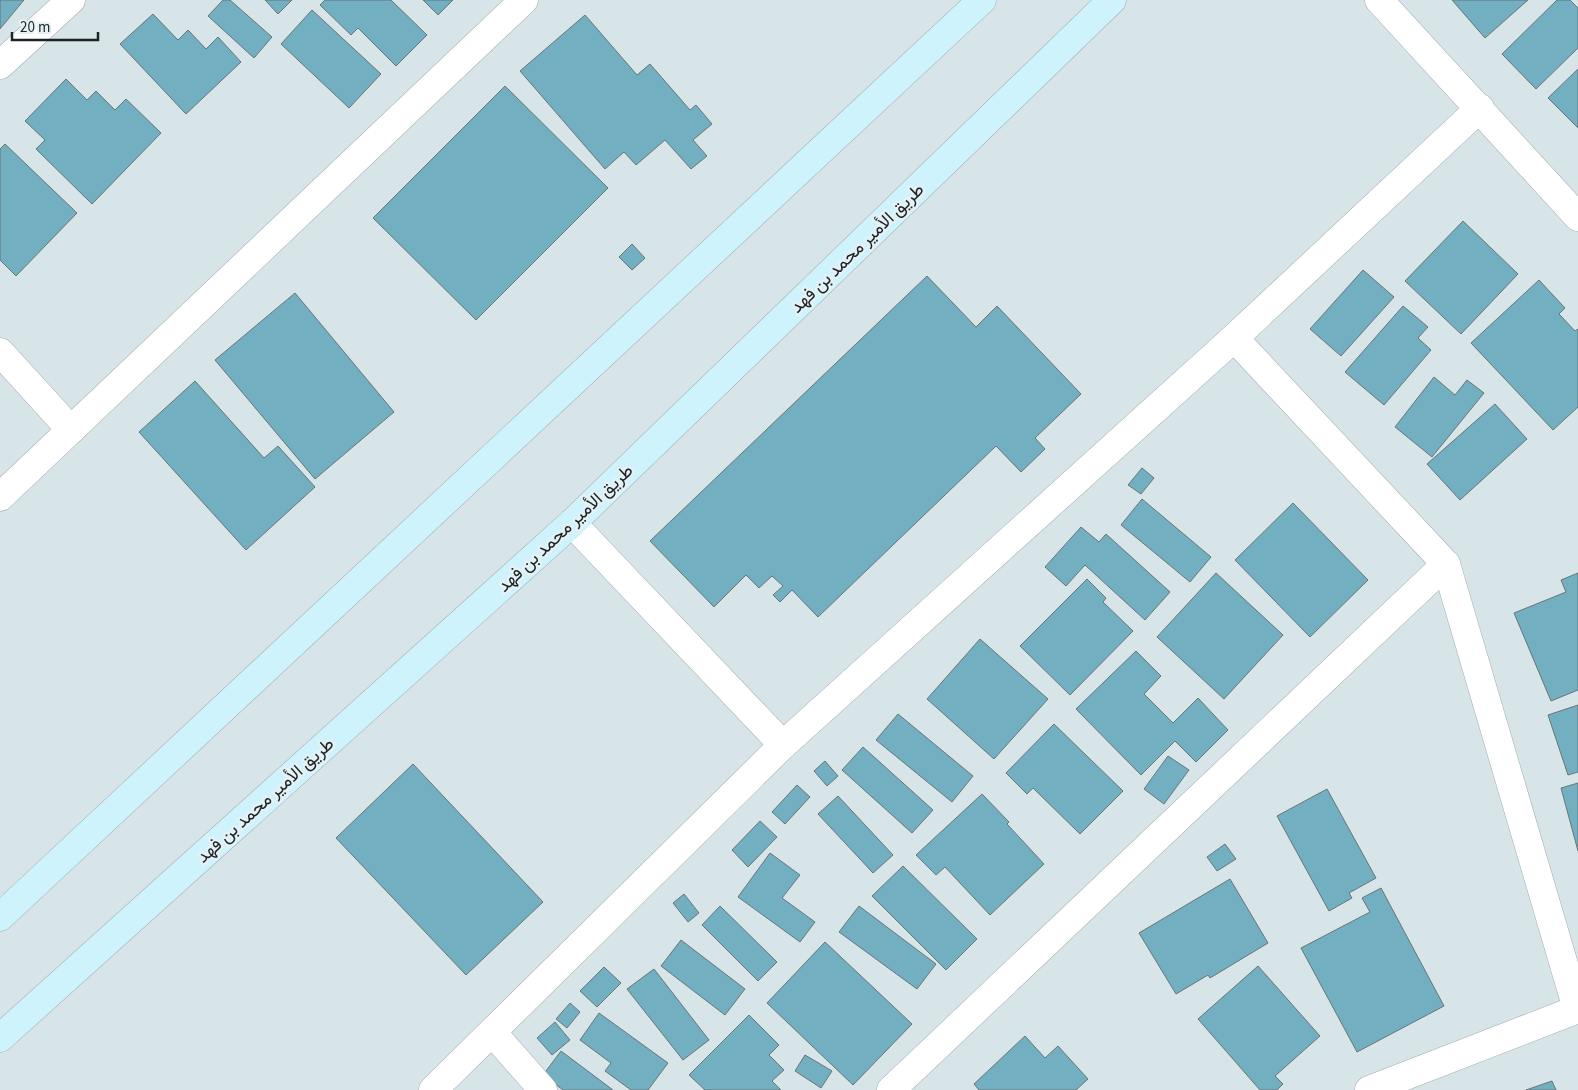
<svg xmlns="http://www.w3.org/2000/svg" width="1578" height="1090" viewBox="0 0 1578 1090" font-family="'Source Sans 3',Vazirmatn,sans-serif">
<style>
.building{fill:#72afc0;stroke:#697578}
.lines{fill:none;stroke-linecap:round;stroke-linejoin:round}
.street-casing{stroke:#a0acb0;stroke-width:29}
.secondary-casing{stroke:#a0acb0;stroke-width:29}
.street{stroke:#fff;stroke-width:28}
.secondary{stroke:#cff3fc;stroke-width:28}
.labels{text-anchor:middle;stroke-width:5;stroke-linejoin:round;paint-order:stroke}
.street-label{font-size:18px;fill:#1d2224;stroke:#e4f2f6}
</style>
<rect width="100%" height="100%" fill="#d7e5e9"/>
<g class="building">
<path d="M0 0H24L0 29Z"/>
<path d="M223 0H230L272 37 254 58 208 16Z"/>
<path d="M265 0H292L278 14Z"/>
<path d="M325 0H391L427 35 396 66 358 28 351 35 320 5Z"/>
<path d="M423 0H453L438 15Z"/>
<path d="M1452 0H1528L1485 38Z"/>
<path d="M1557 0H1570L1578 8V48L1536 89 1502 54Z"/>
<path d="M312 10 381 74 349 108 281 44Z"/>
<path d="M153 14 178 40 188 30 206 49 218 37 241 62 186 114 120 44Z"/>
<path d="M585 15 637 75 650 64 690 110 696 105 712 124 693 140 707 156 691 169 665 140 636 165 624 152 605 169 520 71Z"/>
<path d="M1578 69V128L1548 98Z"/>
<path d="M66 79 87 100 96 91 115 110 126 99 161 133 92 204 36 149 45 140 25 121Z"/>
<path d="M505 86 608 188 476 320 373 218Z"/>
<path d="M5 144 77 213 16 276 0 260V149Z"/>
<path d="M1463 221 1518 274 1461 334 1405 281Z"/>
<path d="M632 244 645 258 632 270 619 257Z"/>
<path d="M1363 270 1394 297 1341 356 1310 329Z"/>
<path d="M927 276 976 327 997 306 1081 394 1035 438 1045 449 1021 472 996 446 818 617 792 590 780 602 773 595 783 586 772 576 759 588 746 575 714 607 650 541Z"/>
<path d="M1539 280 1565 308 1559 314 1575 331 1578 329V407L1553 430 1471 343Z"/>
<path d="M295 293 394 412 315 479 215 360Z"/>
<path d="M1403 306 1428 327 1418 338 1431 350 1384 405 1345 372Z"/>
<path d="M1434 377 1455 395 1467 380 1484 393 1432 457 1395 427Z"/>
<path d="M195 381 264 458 278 446 315 487 246 550 139 432Z"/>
<path d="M1495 404 1527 439 1460 500 1427 464Z"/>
<path d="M1142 468 1154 478 1141 494 1128 485Z"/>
<path d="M1142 499 1211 557 1190 582 1121 525Z"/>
<path d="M1293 503 1368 580 1310 637 1235 560Z"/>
<path d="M1081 527 1099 542 1106 534 1170 592 1145 620 1085 565 1066 586 1045 567Z"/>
<path d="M1216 573 1283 635 1224 699 1157 637Z"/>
<path d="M1578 573V690L1551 701 1514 613 1566 592 1561 580Z"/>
<path d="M1087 579 1106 598 1103 602 1133 631 1070 695 1020 646Z"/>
<path d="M980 639 1048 699 994 759 927 699Z"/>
<path d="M1136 651 1161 676 1144 694 1173 723 1198 698 1228 730 1196 762 1175 741 1141 775 1076 709Z"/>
<path d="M1578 705V772L1568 775 1548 715Z"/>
<path d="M898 714 973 776 952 802 876 740Z"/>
<path d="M1054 724 1123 791 1080 834 1033 788 1027 794 1006 773Z"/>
<path d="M863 747 933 810 912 833 842 770Z"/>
<path d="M1168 756 1189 770 1164 804 1144 789Z"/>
<path d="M825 761 838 776 827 786 814 771Z"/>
<path d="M413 764 543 902 466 975 336 838Z"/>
<path d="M1578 783V851L1561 788Z"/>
<path d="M797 785 810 797 785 824 772 812Z"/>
<path d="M1327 789 1376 878 1349 893 1352 898 1329 911 1277 816Z"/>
<path d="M982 794 1009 822 1007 824 1044 864 990 915 945 867 936 875 916 855Z"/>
<path d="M838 796 893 855 873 873 818 814Z"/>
<path d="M760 821 777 837 748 867 732 850Z"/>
<path d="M1225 844 1236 859 1217 871 1207 857Z"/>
<path d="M770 853 800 875 782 898 815 922 800 942 738 897Z"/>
<path d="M903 866 977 939 946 970 872 896Z"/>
<path d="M1230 879 1268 943 1210 978 1208 975 1176 994 1139 933Z"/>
<path d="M1381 888 1444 1006 1357 1052 1301 948 1370 912 1362 898Z"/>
<path d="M684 894 699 913 688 922 673 903Z"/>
<path d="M720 906 777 962 758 981 702 925Z"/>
<path d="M859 906 936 964 917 989 839 932Z"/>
<path d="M681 940 745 989 725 1015 661 966Z"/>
<path d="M825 942 912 1024 853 1085 767 1003Z"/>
<path d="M1258 966 1320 1036 1275 1076 1283 1084 1277 1090H1260L1198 1019Z"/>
<path d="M604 967 621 983 597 1007 580 991Z"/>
<path d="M654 969 709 1040 683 1060 627 989Z"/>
<path d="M570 1003 580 1012 567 1028 556 1019Z"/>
<path d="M599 1013 668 1063 648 1090H631L605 1071 611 1063 580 1040Z"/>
<path d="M749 1015 779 1045 769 1055 784 1070 772 1081 781 1090H705L689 1075Z"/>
<path d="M555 1022 570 1040 552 1055 537 1038Z"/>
<path d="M1025 1036 1045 1058 1058 1046 1088 1079 1076 1090H979L974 1084Z"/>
<path d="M561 1051 613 1090H563L543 1075Z"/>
<path d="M805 1055 832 1071 821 1088 795 1071Z"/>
<path d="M1552 1081 1556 1090H1526Z"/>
</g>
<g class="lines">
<g class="street-casing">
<g id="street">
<path d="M1379 0 1578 217"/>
<path d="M0 65 71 0"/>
<path d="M1234 338 1446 564 1577 1009"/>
<path d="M0 352 71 430"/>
<path d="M0 497 524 0"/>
<path d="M572 523 783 745"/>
<path d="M492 1032 543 1090"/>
<path d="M433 1090 783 745 1234 338 1480 108"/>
<path d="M891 1090 1446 564"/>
<path d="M1369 1090 1578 1009"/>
</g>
</g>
<g class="secondary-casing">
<g id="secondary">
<path d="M0 917 982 0"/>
<path d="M0 1038 572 523 1112 0"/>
</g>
</g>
<use href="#street" class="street"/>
<use href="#secondary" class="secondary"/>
</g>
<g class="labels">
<g class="street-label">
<text transform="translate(857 248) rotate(-44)" y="6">طريق الأمير محمد بن فهد</text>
<text transform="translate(565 528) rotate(-43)" y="6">طريق الأمير محمد بن فهد</text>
<text transform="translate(265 800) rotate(-42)" y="6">طريق الأمير محمد بن فهد</text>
</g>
</g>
<path d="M12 32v8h86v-8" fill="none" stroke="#1d2224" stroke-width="2.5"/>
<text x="20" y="32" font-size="15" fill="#1d2224" stroke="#e4f2f6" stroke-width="4" paint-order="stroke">20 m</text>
</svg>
